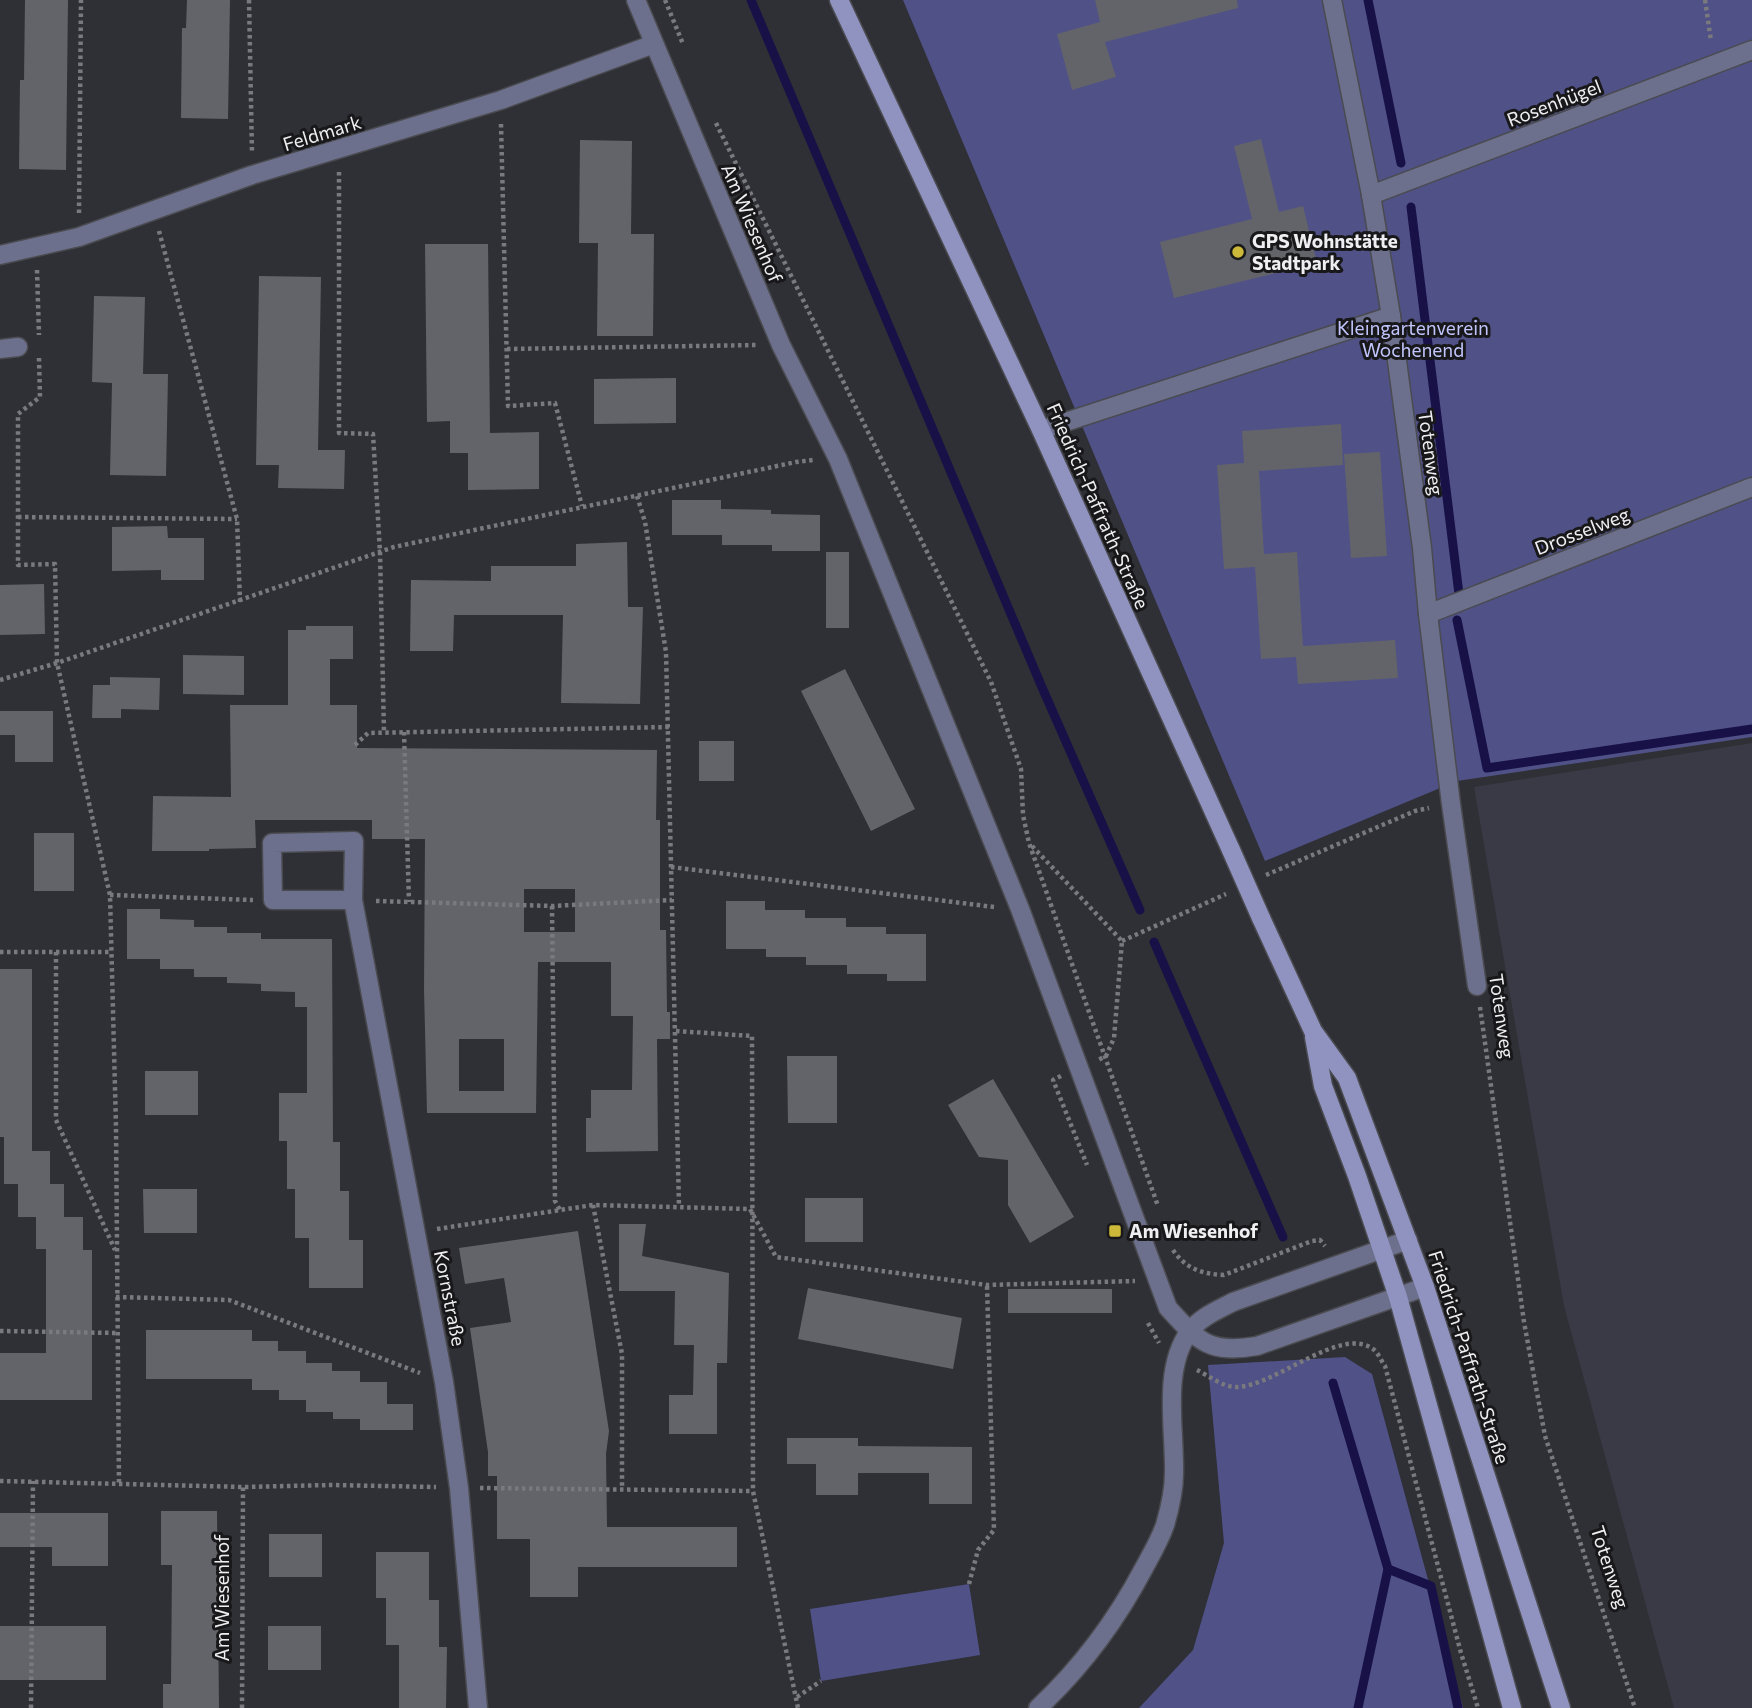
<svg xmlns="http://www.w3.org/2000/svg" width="1752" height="1708" viewBox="0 0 1752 1708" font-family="Commissioner,sans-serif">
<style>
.built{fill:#393a45}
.green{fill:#505187}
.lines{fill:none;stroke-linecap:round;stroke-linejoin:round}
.stream{stroke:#181148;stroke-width:9}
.building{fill:#63646a;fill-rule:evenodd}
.service-casing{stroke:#4a4b50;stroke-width:21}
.minor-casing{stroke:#4a4b50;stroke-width:21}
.secondary-casing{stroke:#4a4b50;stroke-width:21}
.path{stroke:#79797e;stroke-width:4.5;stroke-dasharray:3.5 3.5;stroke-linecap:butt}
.service{stroke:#6d708c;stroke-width:18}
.minor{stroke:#6d708c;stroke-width:18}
.secondary{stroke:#9093c0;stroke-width:18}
.secondary-bridge-casing{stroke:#4a4b50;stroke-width:21;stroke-linecap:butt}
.secondary-bridge{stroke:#9093c0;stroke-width:18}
.poi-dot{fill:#ccb939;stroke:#18181a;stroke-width:2.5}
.labels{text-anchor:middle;stroke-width:6;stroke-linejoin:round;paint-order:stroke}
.street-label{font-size:19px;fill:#efeff3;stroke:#18181a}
.poi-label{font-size:19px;font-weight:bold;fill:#efeff3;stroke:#18181a;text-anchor:start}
.park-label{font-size:19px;fill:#c2c6fd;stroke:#18181a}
</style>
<rect width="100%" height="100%" fill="#2f3035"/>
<path class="built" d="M1752 743V1708H1674L1564 1306 1474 787Z"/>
<g class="green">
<path d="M903 0H1752V737L1457 781 1265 861Z"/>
<path d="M1345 1357 1372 1374 1463 1708H1139L1193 1650 1224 1543 1208 1365Z"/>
<path d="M969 1584 980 1655 821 1681 810 1609Z"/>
</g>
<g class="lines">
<g class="stream">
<path d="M751 0 1041 685 1140 910"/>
<path d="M1368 0 1401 163"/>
<path d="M1411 207 1459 594"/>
<path d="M1457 620 1487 768 1752 729"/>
<path d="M1154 942 1283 1237"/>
<path d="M1333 1383 1388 1569 1358 1708"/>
<path d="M1388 1569 1431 1586 1458 1708"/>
</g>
</g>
<g class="building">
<path d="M25 0H68L66 170 19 169 20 80H24Z"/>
<path d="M187 0H230L228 119 181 118 182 28H186Z"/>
<path d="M1095 0H1237L1238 8 1105 42 1116 77 1072 90 1057 34 1100 22Z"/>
<path d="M1261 139 1279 212 1303 206 1317 263 1174 298 1160 242 1252 219 1234 146Z"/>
<path d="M580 140 632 141 631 234H654L653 336H597L598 243H579Z"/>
<path d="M425 244H488L490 433 539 432V489L468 490V453H450V421L427 422Z"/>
<path d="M259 276 321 277 318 450H345L344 489 278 488 279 465H256Z"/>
<path d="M94 296 145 297 143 374H168L166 476 110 475 112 383 92 382Z"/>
<path d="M676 378V423L594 424V379Z"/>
<path d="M1341 424 1343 465 1259 471 1264 554 1297 552 1303 646 1395 640 1398 678 1298 684 1296 657 1261 659 1255 567 1224 569 1217 465 1244 463 1242 431Z"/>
<path d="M1380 452 1387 556 1351 558 1344 454Z"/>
<path d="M672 500H721V509L771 510V514L820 515V551H772V545H722V535H672Z"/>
<path d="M167 526 168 538H204V580H161V570L112 571V527Z"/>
<path d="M627 542 628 607H643L640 704 561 703 563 615H454L453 651H410L411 580 491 581V566H576V544Z"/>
<rect x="826" y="552" width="23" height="76"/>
<path d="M44 584 45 634 0 635V585Z"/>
<path d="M306 626H353V659H330V705H357V748L657 750 656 820H660V930H666L667 1012H670V1039H657L658 1151 586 1152V1118H591V1090H632L633 1016H611V962H538L536 1113H427L424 989 425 839H372V820H255L256 848 209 849V851H152L153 796 231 797 230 705H288V630H306ZM524 889H575V932H524ZM459 1039H504V1091H459Z"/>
<path d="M183 655 244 656V695L183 694Z"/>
<path d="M845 669 915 809 871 831 801 691Z"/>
<path d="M110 677 160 678 159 710 121 709V718H92L93 685H110Z"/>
<path d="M0 711H53V762H15V735H0Z"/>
<rect x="699" y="741" width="35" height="40"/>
<rect x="34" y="833" width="40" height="58"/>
<path d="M726 901H765V910H805V918H846V927H886V934H926V981H887V974H847V965H806V957H766V949H726Z"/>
<path d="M127 909H160V919L194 920V927H227V933H261V939H332L333 1142H340V1191H349V1240H363V1288H309V1238H295V1189H287V1141H279V1093H307V1007H295V992L261 991V984L227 983V977H194V969H160V959H127Z"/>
<path d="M0 969H32V1151H50V1184H64V1217H83V1250H92V1400H0V1353H46V1249H36V1217H18V1184H4V1137H0Z"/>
<path d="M787 1056H837V1123H788Z"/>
<rect x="145" y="1071" width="53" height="44"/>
<path d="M993 1079 1074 1217 1030 1243 1008 1205V1160L979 1157 948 1105Z"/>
<path d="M143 1189H197V1233H144Z"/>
<rect x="805" y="1198" width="58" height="44"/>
<path d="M619 1224H646L642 1256 729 1273 727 1363H717V1434H669V1395H693L694 1345H674L675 1291H619Z"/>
<path d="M578 1231 609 1431 606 1454 607 1527H737V1567H578V1597H530V1539H497V1476H488V1452L470 1328 511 1322 504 1278 465 1284 459 1248Z"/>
<path d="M808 1288 962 1318 953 1369 798 1339Z"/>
<rect x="1008" y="1289" width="104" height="24"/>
<path d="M146 1330H252V1341H278V1351H306V1363H332V1371H360V1382H387V1404H413V1430H360V1419H333V1412H306V1400H279V1390H252V1379H146Z"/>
<path d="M787 1438H858V1446L972 1447V1504H929V1473H858V1495H816V1464H787Z"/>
<path d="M161 1511H217L219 1708H163V1684H171L172 1565H161Z"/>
<path d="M0 1513H108V1566H52V1547H0Z"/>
<rect x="269" y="1534" width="53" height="43"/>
<path d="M376 1552H429V1600H439V1647H447L446 1708H399V1645H386V1598H376Z"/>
<rect x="0" y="1626" width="106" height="54"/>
<rect x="268" y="1626" width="53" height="44"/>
</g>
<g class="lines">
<g class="service-casing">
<g id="service">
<path d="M0 349 18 347"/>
<path d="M1428 614 1752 487"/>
</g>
</g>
<g class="minor-casing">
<g id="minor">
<path d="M636 0 781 345 838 459 1020 909 1168 1308C1199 1342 1209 1354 1257 1346L1425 1287"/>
<path d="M1332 0 1371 195 1391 316 1422 548 1428 614 1451 804 1477 986"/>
<path d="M1371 195 1752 50"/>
<path d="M0 255 79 237 252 175 501 100 654 44"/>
<path d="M1041 430 1391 316"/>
<path d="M353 900H273L272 843 354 841 353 900 444 1382 459 1488 478 1708"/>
<path d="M1038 1708C1082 1667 1116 1621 1144 1568 1151 1555 1160 1540 1165 1525 1170 1508 1174 1491 1174 1473 1175 1429 1162 1370 1189 1332 1200 1317 1218 1310 1233 1302L1408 1240"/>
</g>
</g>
<g class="secondary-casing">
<g id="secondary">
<path d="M839 0 1041 430 1231 850"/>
<path d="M1261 918 1313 1031 1347 1078 1425 1287 1561 1708"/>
<path d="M1314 1037 1323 1086 1357 1176 1398 1297 1512 1708"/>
</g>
</g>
<g class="path">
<path d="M249 0 252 153"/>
<path d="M665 0 683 44"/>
<path d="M1705 0 1711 41"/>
<path d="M716 123 991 682 1021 769 1023 815 1029 843 1158 1206"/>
<path d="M501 124 508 406 555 403 582 506"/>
<path d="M339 172V433L373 434 380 552 384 732"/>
<path d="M79 213 81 0"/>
<path d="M159 231 237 519 240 602"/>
<path d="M37 270 39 335"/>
<path d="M507 349 758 345"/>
<path d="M39 358 40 397 18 414V565L55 564 57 663 110 895 116 1127 119 1485"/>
<path d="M637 496 645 522 666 652 679 1207"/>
<path d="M18 517 237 519"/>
<path d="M0 680 57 663 394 547 796 462 813 460"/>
<path d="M404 732 409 902"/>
<path d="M355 745 368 733 669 727"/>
<path d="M1032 846 1122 941 1114 1038 1106 1056 1098 1060"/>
<path d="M671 867 994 907"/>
<path d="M1266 875 1415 811 1429 808"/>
<path d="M110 895 253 900"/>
<path d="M376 901 552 906 672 900"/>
<path d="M552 906 555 1201 560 1210"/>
<path d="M1122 941 1226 894"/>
<path d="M0 952H111"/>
<path d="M56 952V1120L115 1250"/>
<path d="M1480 1007 1524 1322 1545 1436 1635 1708"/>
<path d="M676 1031 752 1036 753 1491 798 1708"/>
<path d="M1061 1076 1053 1080 1087 1165"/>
<path d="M593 1205 622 1354V1488"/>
<path d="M437 1229 593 1205 750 1209 776 1257 987 1285 1135 1281"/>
<path d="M1173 1250C1186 1269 1202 1274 1224 1275L1312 1241 1320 1240 1325 1246"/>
<path d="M116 1297 229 1300 420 1373"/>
<path d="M1148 1323 1159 1343"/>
<path d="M0 1331 116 1333"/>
<path d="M1197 1370C1209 1376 1223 1387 1236 1387 1275 1387 1340 1325 1373 1349 1378 1352 1381 1361 1385 1366L1461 1653 1478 1708"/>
<path d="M0 1481 243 1487 331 1485 436 1487"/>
<path d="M480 1488 753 1491"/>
<path d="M969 1584 978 1550 994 1530 987 1285"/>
<path d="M797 1697 821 1681"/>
<path d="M31 1708 33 1481"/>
<path d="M242 1708 243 1487"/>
</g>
<use href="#service" class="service"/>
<use href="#minor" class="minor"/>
<use href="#secondary" class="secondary"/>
<g class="secondary-bridge-casing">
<path id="secondary-bridge" d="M1231 850 1261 918"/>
</g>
<use href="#secondary-bridge" class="secondary-bridge"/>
</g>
<g class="poi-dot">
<circle cx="1238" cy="252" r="7"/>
<rect x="1108" y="1224" width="14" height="14" rx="3.5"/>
</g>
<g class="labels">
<g class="street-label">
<text transform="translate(1554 103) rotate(-21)" y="7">Rosenhügel</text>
<text transform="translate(322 133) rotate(-17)" y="7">Feldmark</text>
<text transform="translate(752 223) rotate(67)" y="7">Am Wiesenhof</text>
<text transform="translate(1431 453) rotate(82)" y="7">Totenweg</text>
<text transform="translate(1098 506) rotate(66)" y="7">Friedrich-Paffrath-Straße</text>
<text transform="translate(1582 531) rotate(-21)" y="7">Drosselweg</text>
<text transform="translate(1502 1016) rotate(82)" y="7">Totenweg</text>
<text transform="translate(450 1298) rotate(79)" y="7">Kornstraße</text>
<text transform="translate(1469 1357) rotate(72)" y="7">Friedrich-Paffrath-Straße</text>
<text transform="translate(1610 1567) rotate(72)" y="7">Totenweg</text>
<text transform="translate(222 1598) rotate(-90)" y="7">Am Wiesenhof</text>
</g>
<g class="poi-label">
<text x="1252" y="248">GPS Wohnstätte<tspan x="1252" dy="22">Stadtpark</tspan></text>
<text x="1129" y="1238">Am Wiesenhof</text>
</g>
<g class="park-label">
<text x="1413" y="335">Kleingartenverein<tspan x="1413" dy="22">Wochenend</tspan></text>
</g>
</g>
</svg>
